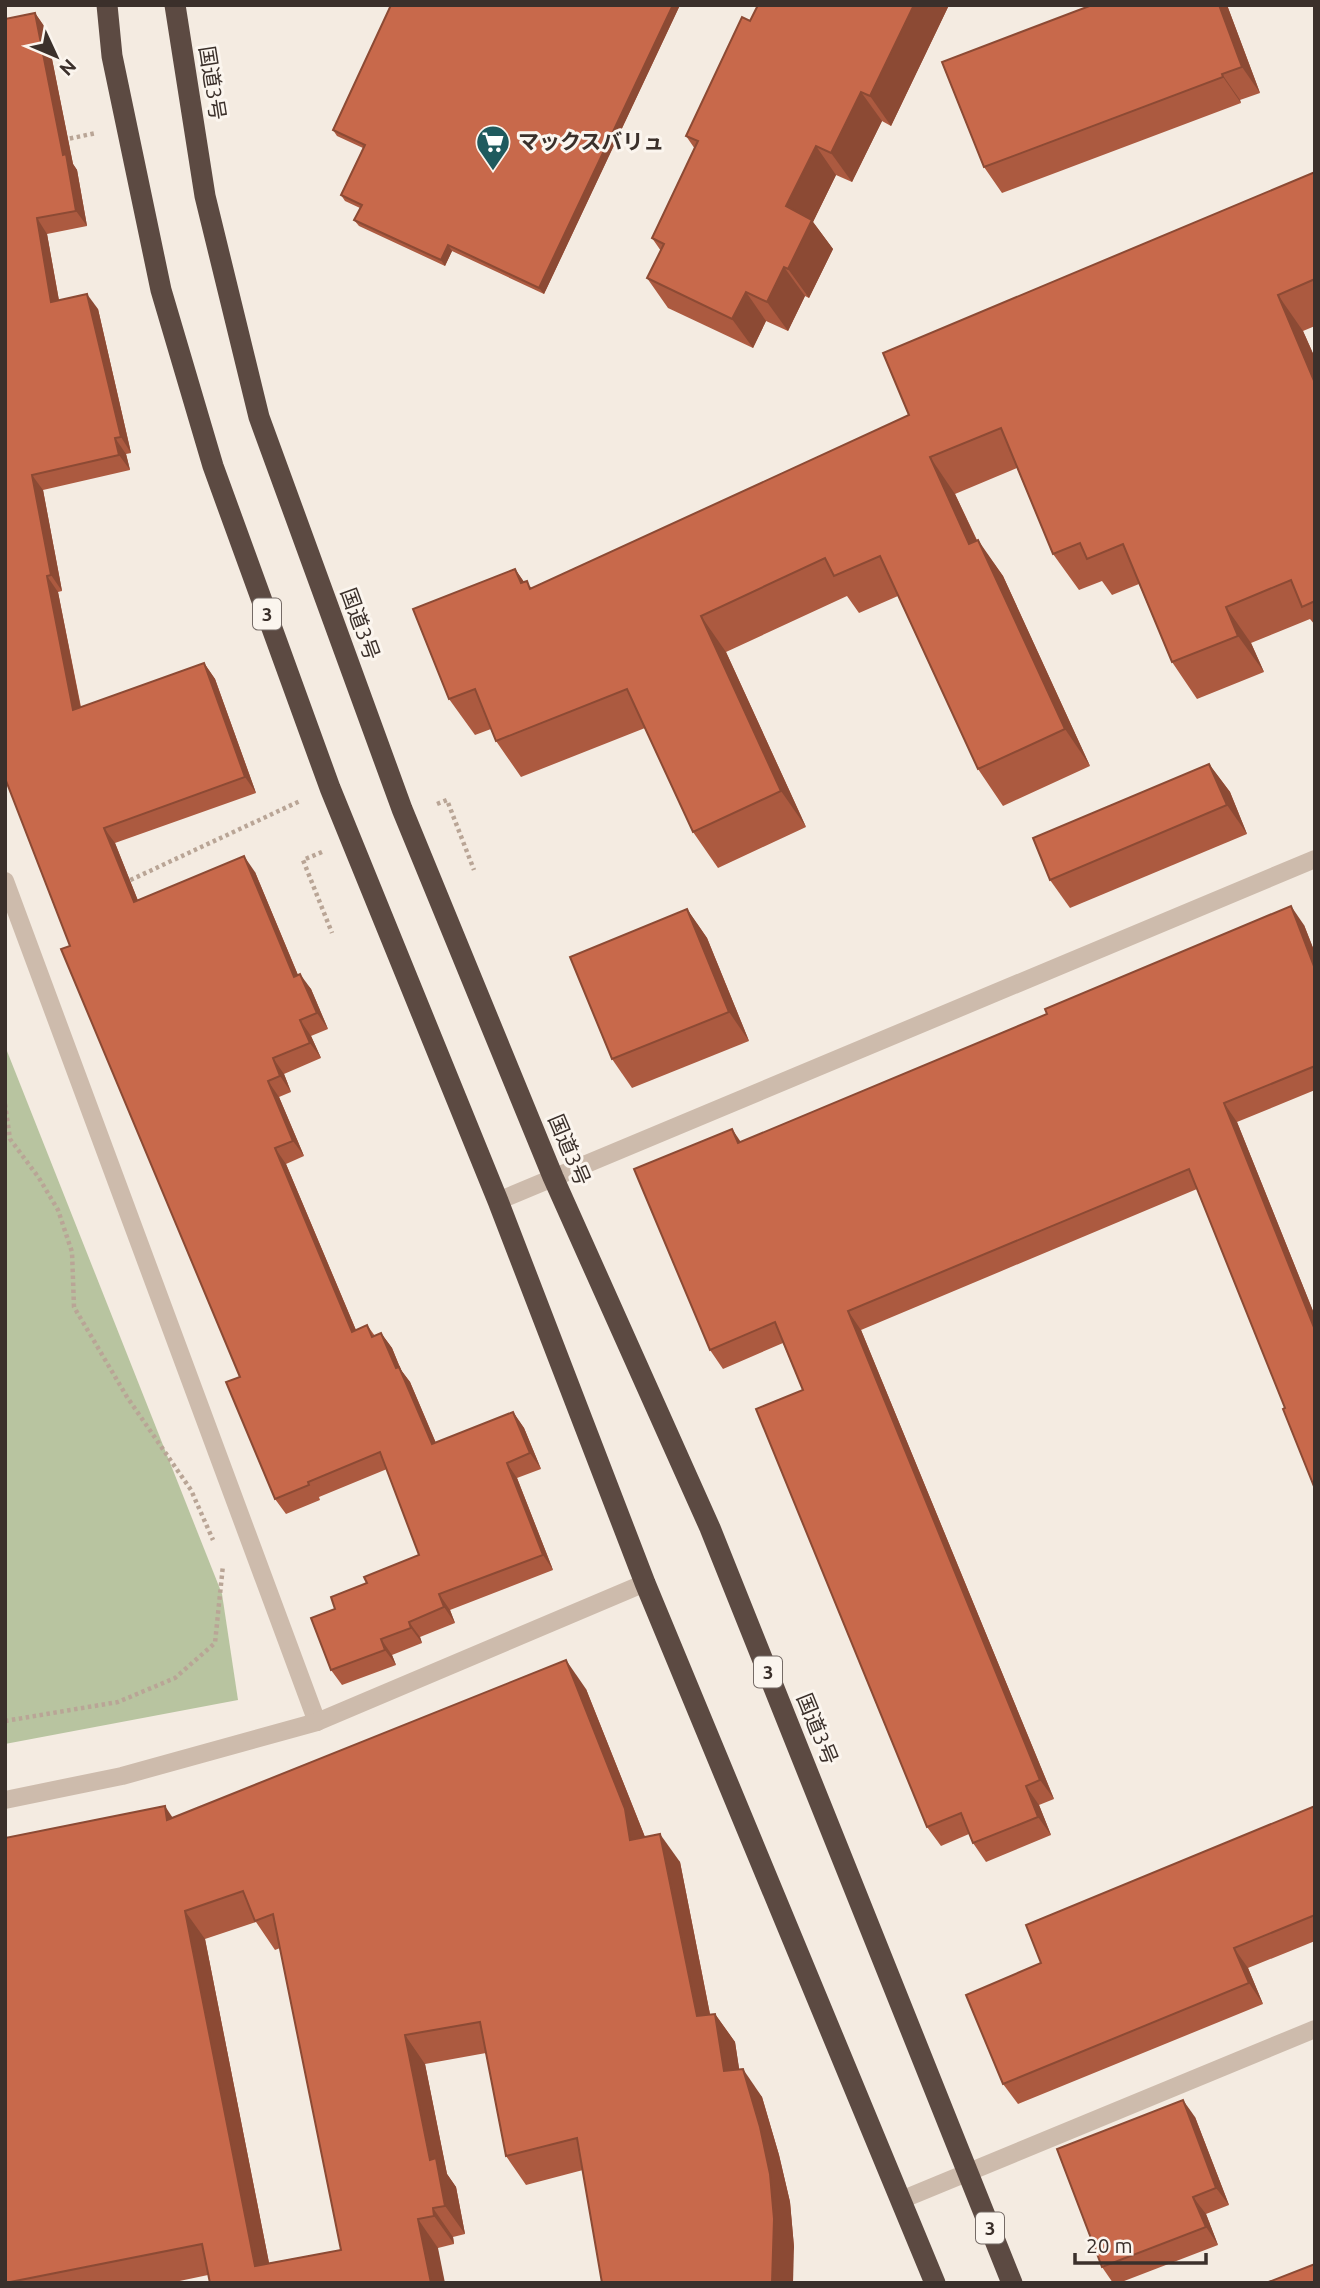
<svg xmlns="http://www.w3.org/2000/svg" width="1320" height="2288" viewBox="0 0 1320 2288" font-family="Ubuntu,'Noto Sans JP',sans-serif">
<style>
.green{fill:#b8c4a0}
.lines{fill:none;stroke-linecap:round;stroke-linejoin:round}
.path{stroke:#b9a596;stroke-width:4.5;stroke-dasharray:3.5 3.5;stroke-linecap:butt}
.minor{stroke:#cdbbac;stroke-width:18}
.highway{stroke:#5c4a42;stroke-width:21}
.wall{fill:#ac5a40;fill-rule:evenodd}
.shaded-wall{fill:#8c4a34}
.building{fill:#c8694b;stroke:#8c4a34;stroke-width:2;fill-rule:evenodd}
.labels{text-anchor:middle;stroke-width:6;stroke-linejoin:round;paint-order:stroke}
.shield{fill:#fbf5ee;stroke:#756b66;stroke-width:2}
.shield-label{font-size:19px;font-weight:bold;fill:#3b302b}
.street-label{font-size:21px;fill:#3b302b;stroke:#fbf5ee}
.poi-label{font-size:21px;font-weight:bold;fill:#3b302b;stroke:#fbf5ee;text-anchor:start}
</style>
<rect width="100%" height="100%" fill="#f4ebe1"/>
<path class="green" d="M5 1046 222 1594 238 1700 5 1744Z"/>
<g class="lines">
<g class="path">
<path d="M63 140 96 133"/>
<path d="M437 804 447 800 474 870"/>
<path d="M322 852 303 860 332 933"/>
<path d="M124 883 300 801"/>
<path d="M5 1104 10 1139 39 1178 58 1210 72 1252 74 1307 127 1397 191 1490 213 1540"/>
<path d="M5 1721 118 1702 175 1678 215 1643 223 1565"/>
</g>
<g class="minor">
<path d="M5 881 317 1722"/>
<path d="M498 1201 1315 859"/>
<path d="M5 1800 122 1776 317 1722 645 1583"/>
<path d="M901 2200 1315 2029"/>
</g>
<g class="highway">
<path d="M107 5 112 56 161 290 213 466 330 788 498 1201 645 1583 935 2283"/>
<path d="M175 5 205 196 259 417 402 809 553 1177 710 1528 1012 2283"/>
</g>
</g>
<g class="wall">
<path d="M391 5H680L544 294 452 251 445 266 359 226 354 220 360 208 345 201 341 195 363 148 337 136 333 130Z"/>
<path d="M949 5 891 126 882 121 852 182 836 175 813 222 833 249 809 298 805 296 788 331 766 321 753 348 668 308 647 278 661 251 652 238 695 149 686 136 750 21Z"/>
<path d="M1092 5H1227L1260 93 1240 100 1241 103 1002 193 984 167Z"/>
<path d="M35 13 46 29 73 164 77 170 87 226 47 234 59 300 98 309 131 453 126 454 130 470 43 490 62 591 58 592 81 707 204 663 215 679 256 793 115 843 138 901 255 872 298 975 311 989 328 1029 311 1036 321 1058 284 1074 291 1092 279 1097 304 1156 286 1164 356 1330 367 1325 375 1336 381 1333 392 1348 401 1370 410 1382 436 1443 513 1412 524 1428 541 1469 517 1478 553 1570 450 1610 455 1623 420 1637 422 1643 392 1655 396 1665 342 1685 331 1670 335 1609 367 1583 419 1555 387 1469 319 1497 320 1500 286 1514 275 1499 240 1377 5 778Z"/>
<path d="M1315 172V326L1303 331 1315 358V625L1310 619 1251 643 1264 672 1197 699 1172 662 1139 584 1112 595 1102 581 1079 590 1053 554 1017 468 955 494 977 540 1003 576 1090 766 1003 806 978 769 898 596 859 613 847 596 726 652 806 827 718 868 693 832 645 728 521 777 496 741 491 729 475 735 449 699 515 569 524 582 532 588 909 415Z"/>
<path d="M1209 764 1230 792 1247 834 1070 908 1050 880Z"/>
<path d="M687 909 707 938 749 1041 632 1088 612 1059Z"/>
<path d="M1304 925 1315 953V1090L1237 1122 1315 1316V1489L1285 1408 1197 1189 861 1330 1054 1799 1039 1805 1051 1835 986 1862 973 1843 969 1834 941 1846 927 1827 803 1390 783 1343 723 1369 710 1350 741 1142Z"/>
<path d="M586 1689 645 1837 680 1862 710 2014H715L735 2042 739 2069 762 2097 779 2155 790 2202 794 2247 583 2170 526 2185 506 2156 486 2053 425 2064 447 2174 456 2187 465 2234 453 2237 454 2244 438 2248 208 2275 170 2283H5L173 1818ZM256 1922 275 1950 280 1948 341 2250 269 2263 205 1939Z"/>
<path d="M1315 1806V1941L1248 1968 1263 2004 1018 2104 1003 2084 1041 1963Z"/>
<path d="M1195 2117 1229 2205 1206 2214 1218 2245 1119 2283H1113L1102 2267Z"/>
</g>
<g class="shaded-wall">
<path d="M673 5H680L544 294 539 288Z"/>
<path d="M914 5H949L891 126 870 96Z"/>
<path d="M1219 5H1227L1260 93 1242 67Z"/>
<path d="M35 13 46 29 73 164 77 170 87 226 76 211 63 155Z"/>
<path d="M1222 74 1240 100 1241 103 1223 77Z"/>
<path d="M861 92 882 121 852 182 831 153Z"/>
<path d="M816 146 836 175 813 222 833 249 809 298 788 269 786 206Z"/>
<path d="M37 218 47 234 62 318 51 302Z"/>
<path d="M448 245 452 251 445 266 441 260Z"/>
<path d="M784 267 805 296 788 331 767 302Z"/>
<path d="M746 292 766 321 753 348 732 319Z"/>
<path d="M87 294 98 309 131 453 121 437Z"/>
<path d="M1278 295 1303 331 1315 358V383Z"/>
<path d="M115 438 126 454 130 470 119 455Z"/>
<path d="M930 457 955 494 995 580 969 544Z"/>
<path d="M32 475 43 490 62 591 51 575Z"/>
<path d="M978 540 1003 576 1090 766 1065 729Z"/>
<path d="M515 569 540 605 521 583Z"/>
<path d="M47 576 58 592 84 725 73 710Z"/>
<path d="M1226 607 1251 643 1264 672 1238 636Z"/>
<path d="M701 616 726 652 806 827 781 791Z"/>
<path d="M204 663 215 679 256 793 245 777Z"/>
<path d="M1209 764 1230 792 1247 834 1227 805Z"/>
<path d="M104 828 115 843 145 918 134 902Z"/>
<path d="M244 856 255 872 305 992 294 977Z"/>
<path d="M1291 906 1304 925 1315 953V969Z"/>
<path d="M687 909 707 938 749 1041 729 1012Z"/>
<path d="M300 974 311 989 328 1029 317 1013Z"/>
<path d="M300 1020 311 1036 321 1058 310 1043Z"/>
<path d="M273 1058 284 1074 291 1092 280 1076Z"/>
<path d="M268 1081 279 1097 304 1156 293 1141Z"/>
<path d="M1224 1103 1237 1122 1315 1316V1330Z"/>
<path d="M732 1129 745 1148 738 1143Z"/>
<path d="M275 1148 286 1164 363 1347 352 1332Z"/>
<path d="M848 1311 861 1330 1054 1799 1040 1780Z"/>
<path d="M381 1333 392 1348 401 1370 410 1382 443 1460 432 1444 396 1368Z"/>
<path d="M513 1412 524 1428 541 1469 530 1453Z"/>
<path d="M507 1463 517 1478 553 1570 543 1555Z"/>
<path d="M439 1594 450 1610 455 1623 444 1607Z"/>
<path d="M409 1622 420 1637 422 1643 411 1628Z"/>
<path d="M381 1639 392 1655 396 1665 385 1650Z"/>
<path d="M566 1660 586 1689 645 1837 630 1840Z"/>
<path d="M1026 1786 1039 1805 1051 1835 1038 1817Z"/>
<path d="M165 1806 184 1835 167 1820Z"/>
<path d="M660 1834 680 1862 716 2045 697 2016Z"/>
<path d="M185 1911 205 1939 273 2283 255 2266Z"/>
<path d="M1234 1948 1248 1968 1263 2004 1249 1983Z"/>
<path d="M715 2014 735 2042 744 2100 724 2071Z"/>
<path d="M405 2035 425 2064 447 2174 456 2187 465 2234 445 2206 430 2160Z"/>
<path d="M743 2069 762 2097 779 2155 790 2202 794 2247 793 2283H772Z"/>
<path d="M1183 2100 1195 2117 1229 2205 1216 2188Z"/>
<path d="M1193 2197 1206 2214 1218 2245 1206 2227Z"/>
<path d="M433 2208 453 2237 454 2244 434 2216Z"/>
<path d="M418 2219 438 2248 445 2283H431Z"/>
</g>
<g class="building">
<path d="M391 5H673L539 288 448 245 441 260 354 220 362 205 341 195 365 145 333 130Z"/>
<path d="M758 5H914L870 96 861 92 831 153 816 146 786 206 812 220 788 269 784 267 767 302 746 292 732 319 647 278 664 244 652 238 698 141 686 136 742 17 750 21Z"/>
<path d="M1092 5H1219L1242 67 1222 74 1223 77 984 167 942 62Z"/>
<path d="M35 13 63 155 66 154 76 211 37 218 51 302 87 294 121 437 115 438 119 455 32 475 51 575 47 576 73 710 204 663 245 777 104 828 134 902 244 856 294 977 300 974 317 1013 300 1020 310 1043 273 1058 280 1076 268 1081 293 1141 275 1148 352 1332 367 1325 372 1337 381 1333 396 1368 399 1367 432 1444 513 1412 530 1453 507 1463 543 1555 439 1594 444 1607 409 1622 411 1628 381 1639 385 1650 331 1670 311 1618 335 1609 331 1597 367 1583 364 1577 419 1555 380 1452 308 1482 309 1485 275 1499 226 1382 240 1377 61 949 70 946 5 778V19Z"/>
<path d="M1315 172V279L1278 295 1315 383V601L1302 607 1291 580 1226 607 1238 636 1172 662 1123 544 1087 559 1080 543 1053 554 1001 428 930 457 969 544 978 540 1065 729 978 769 880 556 834 576 825 558 701 616 781 791 693 832 627 689 496 741 475 689 449 699 413 609 515 569 521 583 527 581 530 589 909 415 883 353Z"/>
<path d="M1209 764 1227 805 1050 880 1033 838Z"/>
<path d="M1291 906 1315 969V1066L1224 1103 1315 1330V1489L1283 1409 1285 1408 1189 1169 848 1311 1040 1780 1026 1786 1038 1817 973 1843 961 1813 927 1827 756 1409 803 1390 775 1322 710 1350 634 1169 732 1129 738 1143 1047 1014 1045 1009Z"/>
<path d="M687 909 729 1012 612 1059 570 957Z"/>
<path d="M566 1660 625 1809 630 1840 660 1834 697 2016 715 2014 724 2071 743 2069 760 2127 770 2174 774 2219 772 2283H602L577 2138 506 2156 480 2022 405 2035 430 2160 436 2158 445 2206 433 2208 434 2216 418 2219 431 2283H210L202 2244 5 2283V1838L165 1806 167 1820ZM243 1891 255 1921 273 1914 341 2250 255 2266 185 1911Z"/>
<path d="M1315 1806V1915L1234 1948 1249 1983 1003 2084 966 1995 1041 1963 1026 1925Z"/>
<path d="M1183 2100 1216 2188 1193 2197 1206 2227 1102 2267 1057 2149Z"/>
<path d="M1315 2264V2283H1266Z"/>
</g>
<defs>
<g id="supermarket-pin" transform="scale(1.75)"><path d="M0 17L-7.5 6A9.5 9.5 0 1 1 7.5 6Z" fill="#1f5a5e" stroke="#fbf5ee"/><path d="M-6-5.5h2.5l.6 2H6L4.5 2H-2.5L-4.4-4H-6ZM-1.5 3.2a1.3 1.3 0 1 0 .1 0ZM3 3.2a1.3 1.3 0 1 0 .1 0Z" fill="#fff"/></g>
</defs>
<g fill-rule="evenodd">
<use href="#supermarket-pin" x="493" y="142"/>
</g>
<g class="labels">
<g class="shield">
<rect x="253" y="598.5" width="28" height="31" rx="5"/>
<rect x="754" y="1656.5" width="28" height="31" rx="5"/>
<rect x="976" y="2212.5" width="28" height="31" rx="5"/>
</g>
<g class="shield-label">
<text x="267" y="621">3</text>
<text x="768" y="1679">3</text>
<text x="990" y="2235">3</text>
</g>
<g class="street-label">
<text transform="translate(212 83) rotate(81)" y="7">国道3号</text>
<text transform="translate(360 624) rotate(70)" y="7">国道3号</text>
<text transform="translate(569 1150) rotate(67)" y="7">国道3号</text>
<text transform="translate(817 1729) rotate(68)" y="7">国道3号</text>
</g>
<g class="poi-label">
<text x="518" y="149">マックスバリュ</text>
</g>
</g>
<rect width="1320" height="2288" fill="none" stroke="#3b302b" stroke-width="14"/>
<g transform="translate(56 56) rotate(134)" stroke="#fbf5ee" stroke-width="5" paint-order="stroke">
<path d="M0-5L12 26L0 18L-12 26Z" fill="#3b302b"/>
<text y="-10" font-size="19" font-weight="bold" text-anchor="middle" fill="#3b302b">N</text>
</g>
<path d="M1075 2253v10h131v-10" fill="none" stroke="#3b302b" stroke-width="3.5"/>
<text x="1086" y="2253" font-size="21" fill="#3b302b" stroke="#fbf5ee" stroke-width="5" paint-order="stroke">20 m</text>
</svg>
